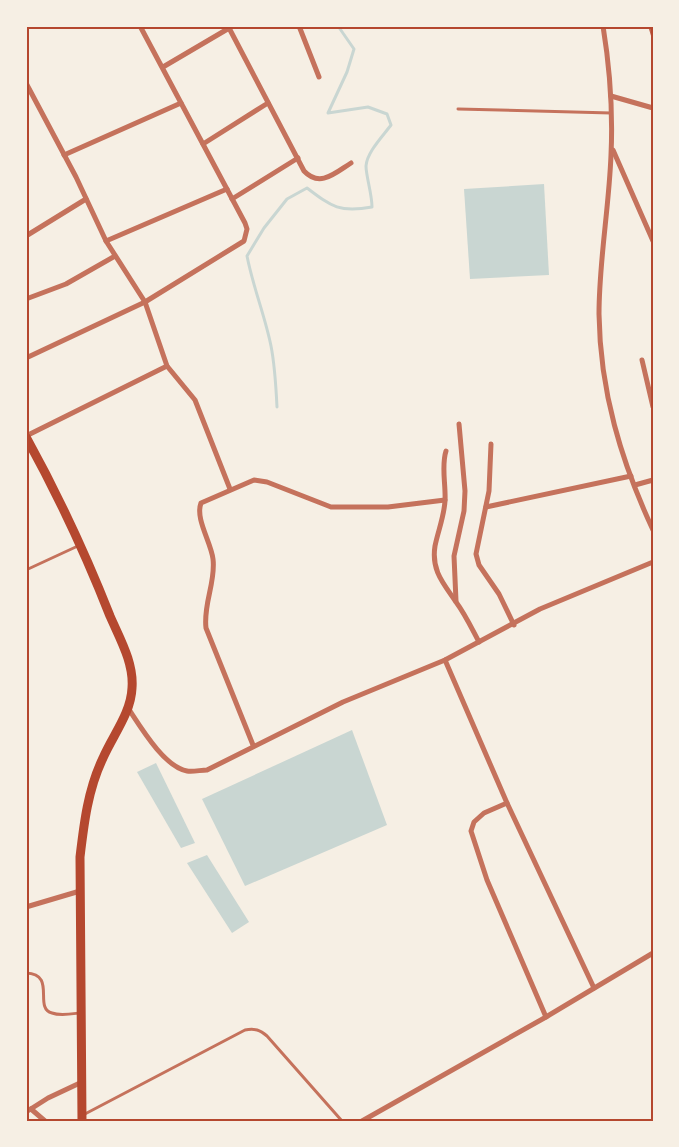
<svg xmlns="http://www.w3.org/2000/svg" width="679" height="1147" viewBox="0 0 679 1147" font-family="'Nunito Sans',sans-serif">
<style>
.water{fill:#c9d6d2}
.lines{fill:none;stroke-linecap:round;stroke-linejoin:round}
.stream{stroke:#c9d6d2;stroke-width:3}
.building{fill:#bf614a}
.service{stroke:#c5725c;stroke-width:3}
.minor{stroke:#c5725c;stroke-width:5}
.secondary{stroke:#b5482f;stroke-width:9}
.neatline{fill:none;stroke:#b5482f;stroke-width:2}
</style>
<rect width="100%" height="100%" fill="#f6efe4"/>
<g class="water">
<path d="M544 184 549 275 470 279 464 189Z"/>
<path d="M352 730 387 825 245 886 202 799Z"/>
<path d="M156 763 195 843 181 848 137 772Z"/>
<path d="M207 855 249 922 232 933 187 863Z"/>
</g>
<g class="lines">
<path class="stream" d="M277 407C276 387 275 366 271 346 265 316 253 287 247 256L264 228 287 199 307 188C332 207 340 213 372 207 372 194 366 176 366 166 367 152 383 136 391 125L387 114 368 107 328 113 347 72 354 49 338 26"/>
</g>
<path class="building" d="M648 26H653V39H652Z"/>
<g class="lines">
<g class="service">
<path d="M458 109 611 113"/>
<path d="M26 570 80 545"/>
<path d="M26 973C57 974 33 1008 52 1013 60 1016 71 1014 79 1013"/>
<path d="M83 1115 245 1030C255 1028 260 1030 267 1036L342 1121"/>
</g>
<g class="minor">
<path d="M228 26 304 171C320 188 335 173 351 163"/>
<path d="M299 26 319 77"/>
<path d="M603 26C610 69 613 112 611 155 609 208 599 261 599 314 600 391 621 461 653 530"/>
<path d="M163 67 231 27"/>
<path d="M26 83 76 177 106 241 145 302 167 366 195 400 230 489"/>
<path d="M611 96 653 108"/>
<path d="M203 144 268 103"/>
<path d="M613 150 653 241"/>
<path d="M64 155 181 103"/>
<path d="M232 199 298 158"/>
<path d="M26 236 86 199"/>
<path d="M106 241 227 189"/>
<path d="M26 299 66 284 115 256"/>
<path d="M26 358 145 302 244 241 247 229 245 223 140 26"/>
<path d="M642 360 653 407"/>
<path d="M26 436 167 366"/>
<path d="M491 444 489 491 476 554 479 565 499 594 514 625"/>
<path d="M446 451C441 466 446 485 445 501 444 517 438 531 435 546 431 571 444 584 456 602 465 614 472 629 479 642"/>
<path d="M635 485 653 480"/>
<path d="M486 507 631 476"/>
<path d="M456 601 454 556 464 511 465 491 459 424"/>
<path d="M445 660 507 803 594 988"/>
<path d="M128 708C140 726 164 767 187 771 193 772 201 770 207 770L343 702 445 660 540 609 653 562"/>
<path d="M253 745 206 628C203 604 216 582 213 559 211 542 195 519 201 503L254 480 267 482 331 507H388L445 500"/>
<path d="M507 803 484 813 474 822 471 831 487 880 546 1017"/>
<path d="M26 907 80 891"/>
<path d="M31 1109 45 1121"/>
<path d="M26 1112 48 1098 82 1082"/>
<path d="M362 1121 546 1017 653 953"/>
</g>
<path class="secondary" d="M26 437C58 495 86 555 110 616 120 639 134 663 132 688 131 713 113 735 103 758 88 789 84 823 80 857L82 1121"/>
</g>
<rect width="679" height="1147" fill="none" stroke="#f6efe4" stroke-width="55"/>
<rect x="28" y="28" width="624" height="1092" class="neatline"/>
</svg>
